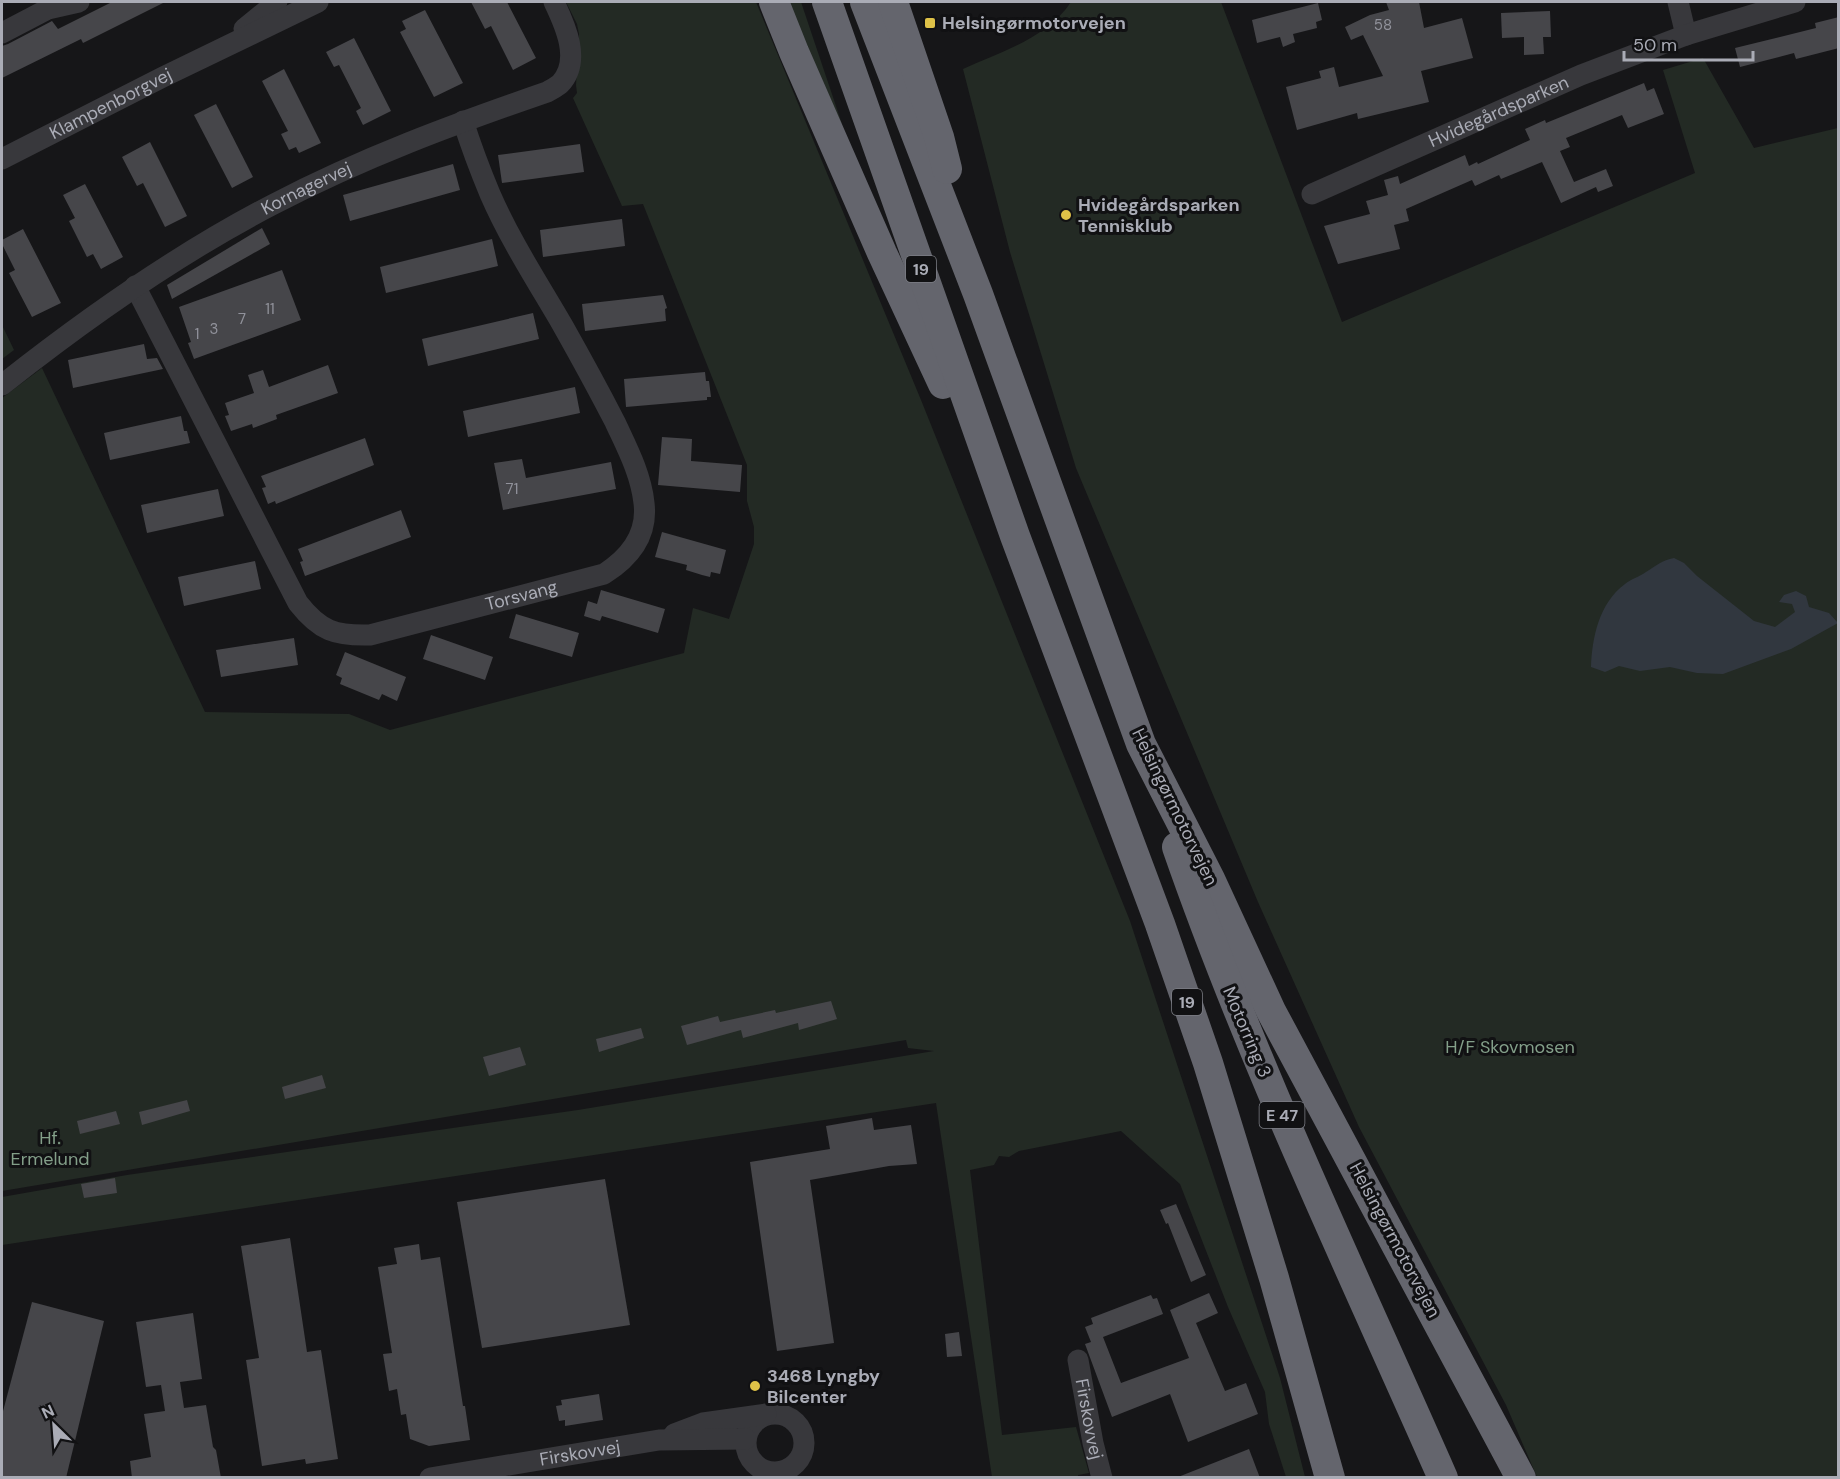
<svg xmlns="http://www.w3.org/2000/svg" width="1840" height="1479" viewBox="0 0 1840 1479" font-family="'DM Sans',sans-serif">
<style>
.green{fill:#232a24}
.water{fill:#31373f}
.building{fill:#46464a}
.lines{fill:none;stroke-linecap:round;stroke-linejoin:round}
.minor{stroke:#38383c;stroke-width:21}
.highway{stroke:#64656d;stroke-width:30}
.poi-dot{fill:#dec148;stroke:#111113;stroke-width:2}
.labels{text-anchor:middle;stroke-width:6;stroke-linejoin:round;paint-order:stroke}
.number-label{font-size:15px;fill:#91929b}
.shield{fill:#111113;stroke:#7c7e85;stroke-width:1.5}
.shield-label{font-size:16px;font-weight:bold;fill:#aaacb6}
.poi-label{font-size:18px;font-weight:bold;fill:#aaacb6;stroke:#111113;text-anchor:start}
.street-label{font-size:18px;fill:#aaacb6;stroke:#111113}
.park-label{font-size:18px;fill:#839f89;stroke:#111113}
</style>
<rect width="100%" height="100%" fill="#161618"/>
<g class="green">
<path d="M566 2H756L921 400 1130 921 1280 1378 1305 1477H1286L1269 1424 1265 1392 1228 1307 1180 1184 1121 1131 1019 1151 1009 1157 999 1156 994 1165 970 1170 1002 1435 1076 1427 1089 1473 1078 1475V1477H992L936 1103 2 1245V1197L127 1175 578 1110 934 1051 908 1048 906 1040 2 1191V398L42 368 205 712 349 714 390 730 684 653 693 608 729 619 754 544V527L747 501V465L643 204 622 206 573 98 577 93 576 85 579 34 577 24Z"/>
<path d="M787 2H801L843 127Z"/>
<path d="M1071 2H1221L1342 322 1695 173 1663 70 1703 58 1754 148 1838 128V1477H1537L1506 1405 1359 1127 1258 902 1076 468 1010 252 963 69C1001 52 1047 38 1071 2Z"/>
<path d="M2 325 14 350 2 359Z"/>
</g>
<path class="water" d="M1674 558 1684 563 1697 576 1754 621 1775 627 1795 612 1792 604 1779 602 1784 595 1796 591 1806 596 1809 607 1829 613 1838 623 1791 649 1723 674 1697 673 1670 667 1640 671 1619 666 1605 672 1591 667C1592 638 1599 603 1625 584 1631 579 1639 577 1646 572 1656 566 1662 560 1674 558Z"/>
<g class="building">
<path d="M112 2H165L83 43 81 39 2 78V46L8 44 52 21 58 29Z"/>
<path d="M471 2H507L536 58 513 70 491 26 485 29Z"/>
<path d="M1386 2H1419L1424 28 1462 18 1473 58 1421 71 1429 102 1358 119 1357 113 1297 130 1286 87 1321 78 1319 71 1334 67 1339 87 1383 76 1363 35 1351 40 1345 27 1370 15 1389 10Z"/>
<path d="M1318 3 1322 20 1316 22 1317 28 1293 34 1295 42 1283 47 1280 37 1257 43 1252 20Z"/>
<path d="M425 10 463 83 434 97 400 32 406 29 402 21Z"/>
<path d="M1550 11 1551 37H1543L1544 54 1524 55V37L1502 38 1501 13Z"/>
<path d="M1839 17V48L1796 59 1794 53 1740 67 1735 48 1816 28 1815 23Z"/>
<path d="M354 38 391 111 363 125 356 111 361 108 339 65 334 67 326 52Z"/>
<path d="M284 69 321 143 299 153 296 147 289 150 281 134 288 131 262 81Z"/>
<path d="M1644 83 1647 91 1654 88 1664 114 1628 128 1622 115 1566 138 1570 147 1560 151 1574 182 1606 169 1613 186 1598 192 1596 187 1561 203 1542 162 1501 179 1499 175 1475 186 1472 180 1406 209 1409 221 1394 225 1400 249 1338 264 1324 226 1370 214 1366 201 1388 195 1384 180 1398 176 1400 184 1465 155 1469 166 1477 162 1478 164 1530 140 1525 129 1545 120 1546 123Z"/>
<path d="M216 104 253 177 232 188 194 115Z"/>
<path d="M150 142 187 216 165 227 143 183 137 186 122 157Z"/>
<path d="M580 144 584 172 502 183 498 155Z"/>
<path d="M453 164 460 190 350 221 343 195Z"/>
<path d="M85 184 123 257 101 269 93 254 87 257 69 221 75 218 63 195Z"/>
<path d="M622 219 625 246 543 257 540 230Z"/>
<path d="M262 228 270 244 172 299 167 285Z"/>
<path d="M23 229 61 303 32 317 9 273 15 270 2 244V240Z"/>
<path d="M492 239 498 266 386 293 380 267Z"/>
<path d="M282 270 301 320 194 359 188 343 191 342 179 307Z"/>
<path d="M663 295 667 308 665 309 666 321 585 331 582 304Z"/>
<path d="M533 313 539 339 428 366 422 339Z"/>
<path d="M144 344 147 359 157 358 163 369 73 388 68 360Z"/>
<path d="M328 365 338 393 276 415 277 419 253 428 252 424 231 431 225 416 229 415 225 403 254 393 248 375 263 370 269 387Z"/>
<path d="M705 372 706 381H709L711 397H707V400L626 407 624 379Z"/>
<path d="M575 387 580 413 468 437 463 411Z"/>
<path d="M181 416 184 431H187L190 443 110 460 104 433Z"/>
<path d="M662 437 692 439 691 461 742 465 740 492 658 485Z"/>
<path d="M365 438 374 465 276 504 275 501 268 504 262 488 266 487 261 476Z"/>
<path d="M522 459 526 478 611 462 616 489 503 510 494 463Z"/>
<path d="M218 489 224 516 147 533 141 505Z"/>
<path d="M401 510 411 537 305 576 300 562 303 561 298 549Z"/>
<path d="M662 532 726 550 720 574 711 572 710 577 702 575 686 570 687 565 655 557Z"/>
<path d="M255 561 261 589 184 606 178 577Z"/>
<path d="M601 590 665 609 658 633 602 616 600 621 584 616 588 601 597 604Z"/>
<path d="M516 614 579 633 572 657 509 638Z"/>
<path d="M431 635 493 657 485 680 423 659Z"/>
<path d="M294 638 298 665 221 677 216 650Z"/>
<path d="M345 652 406 677 397 701 382 694 379 700 340 684 342 678 336 675Z"/>
<path d="M831 1001 837 1019 799 1030 798 1023 743 1038 741 1030 687 1045 681 1026 718 1016 720 1022 775 1010 776 1013Z"/>
<path d="M641 1028 644 1038 599 1052 596 1039Z"/>
<path d="M520 1047 526 1065 489 1076 483 1057Z"/>
<path d="M322 1075 326 1088 285 1099 282 1087Z"/>
<path d="M187 1100 190 1111 142 1125 139 1112Z"/>
<path d="M116 1111 120 1124 80 1134 77 1121Z"/>
<path d="M872 1118 874 1130 911 1125 917 1164 889 1166 810 1180 834 1343 777 1351 750 1162 830 1149 826 1126Z"/>
<path d="M115 1178 117 1193 84 1198 81 1184Z"/>
<path d="M605 1179 630 1325 482 1348 457 1202Z"/>
<path d="M1176 1204 1206 1275 1191 1282 1168 1223 1166 1224 1160 1210Z"/>
<path d="M290 1238 307 1352 321 1350 338 1459 306 1464 305 1459 262 1466 246 1360 259 1358 241 1246Z"/>
<path d="M419 1244 421 1260 440 1257 463 1406H465L470 1440 429 1446 410 1439 406 1414 401 1415 397 1389 389 1391 383 1354 392 1353 378 1267 397 1264 394 1248Z"/>
<path d="M1209 1293 1218 1313 1196 1323 1225 1391 1246 1383 1258 1414 1188 1442 1170 1394 1112 1417 1085 1344 1091 1342 1085 1327 1093 1324 1091 1318 1151 1295 1153 1299 1157 1298 1163 1314 1103 1337 1121 1383 1189 1358 1170 1310Z"/>
<path d="M32 1302 104 1321 66 1478H2V1415Z"/>
<path d="M193 1313 202 1379 180 1382 184 1408 206 1405 213 1447 216 1450 221 1478H132L130 1461 151 1457 144 1414 165 1411 161 1385 146 1387 136 1322Z"/>
<path d="M959 1332 962 1356 947 1357 945 1334Z"/>
<path d="M599 1394 603 1420 565 1426V1420L559 1421 556 1406 562 1405 561 1400Z"/>
<path d="M1249 1449 1260 1478H1178V1477Z"/>
</g>
<g class="lines">
<g class="minor">
<path d="M1678 2 1686 35"/>
<path d="M244 29 277 2"/>
<path d="M2 33 48 9 79 2"/>
<path id="s1" d="M2 159 163 77 318 2"/>
<path id="s2" d="M1312 194 1581 75 1686 35 1795 2"/>
<path id="s3" d="M135 286 298 603C320 631 335 636 370 635L604 574C629 558 648 535 644 503 641 474 627 448 615 422 598 389 581 358 563 326 538 283 510 240 490 194 480 170 471 146 463 121"/>
<path id="s4" d="M2 385C88 317 177 254 274 204 362 158 454 124 547 92 551 90 556 87 560 84 582 61 565 25 554 2"/>
<path id="s5" d="M1078 1360 1093 1443 1102 1478"/>
<circle cx="775" cy="1443" r="29"/>
<path d="M674 1434 703 1423 766 1414"/>
<path id="s6" d="M430 1478 659 1440 746 1439"/>
</g>
<g class="highway">
<path d="M774 2 794 52 882 253 943 384"/>
<path d="M827 2 1015 536 1160 924 1208 1063 1274 1278 1330 1478"/>
<path d="M865 2 978 294 1141 744 1210 879 1271 1011 1521 1478"/>
<path d="M893 2 939 137 947 169"/>
<path d="M1177 847C1252 1063 1351 1269 1443 1478"/>
</g>
</g>
<g class="poi-dot">
<rect x="924" y="17" width="12" height="12" rx="3"/>
<circle cx="1066" cy="215" r="6"/>
<circle cx="755" cy="1386" r="6"/>
</g>
<g class="labels">
<g class="number-label">
<text x="1383" y="30">58</text>
<text x="270" y="314">11</text>
<text x="242" y="324">7</text>
<text x="214" y="334">3</text>
<text x="197" y="339">1</text>
<text x="512" y="494">71</text>
</g>
<g class="shield">
<rect x="906" y="256" width="30" height="26" rx="4.5"/>
<rect x="1172" y="989" width="30" height="26" rx="4.5"/>
<rect x="1259.5" y="1102" width="45" height="26" rx="4.5"/>
</g>
<g class="shield-label">
<text x="921" y="275">19</text>
<text x="1187" y="1008">19</text>
<text x="1282" y="1121">E 47</text>
</g>
<g class="poi-label">
<text x="942" y="29">Helsingørmotorvejen</text>
<text x="1078" y="211">Hvidegårdsparken<tspan x="1078" dy="21">Tennisklub</tspan></text>
<text x="767" y="1382">3468 Lyngby<tspan x="767" dy="21">Bilcenter</tspan></text>
</g>
<g class="street-label">
<text dy="6" stroke="none"><textPath href="#s1" startOffset="122">Klampenborgvej</textPath></text>
<text dy="6" stroke="none"><textPath href="#s2" startOffset="204">Hvidegårdsparken</textPath></text>
<text dy="6" stroke="none"><textPath href="#s4" startOffset="363">Kornagervej</textPath></text>
<text dy="6" stroke="none"><textPath href="#s3" startOffset="596">Torsvang</textPath></text>
<text transform="translate(1175 807) rotate(64)" y="6">Helsingørmotorvejen</text>
<text transform="translate(1247 1032) rotate(67)" y="6">Motorring 3</text>
<text transform="translate(1395 1240) rotate(62)" y="6">Helsingørmotorvejen</text>
<text dy="6" stroke="none"><textPath href="#s5" startOffset="60">Firskovvej</textPath></text>
<text dy="6" stroke="none"><textPath href="#s6" startOffset="152">Firskovvej</textPath></text>
</g>
<g class="park-label">
<text x="1510" y="1053">H/F Skovmosen</text>
<text x="50" y="1144">Hf.<tspan x="50" dy="21">Ermelund</tspan></text>
</g>
</g>
<rect width="1840" height="1479" fill="none" stroke="#aaacb6" stroke-width="6"/>
<g transform="translate(54 1425) rotate(335)" stroke="#111113" stroke-width="4.5" paint-order="stroke">
<path d="M0-4.5L10 22L0 15L-10 22Z" fill="#aaacb6"/>
<text y="-9" font-size="16" font-weight="bold" text-anchor="middle" fill="#aaacb6">N</text>
</g>
<path d="M1624 51v9h129v-9" fill="none" stroke="#aaacb6" stroke-width="3"/>
<text x="1633" y="51" font-size="18" fill="#aaacb6" stroke="#111113" stroke-width="4.5" paint-order="stroke">50 m</text>
</svg>
